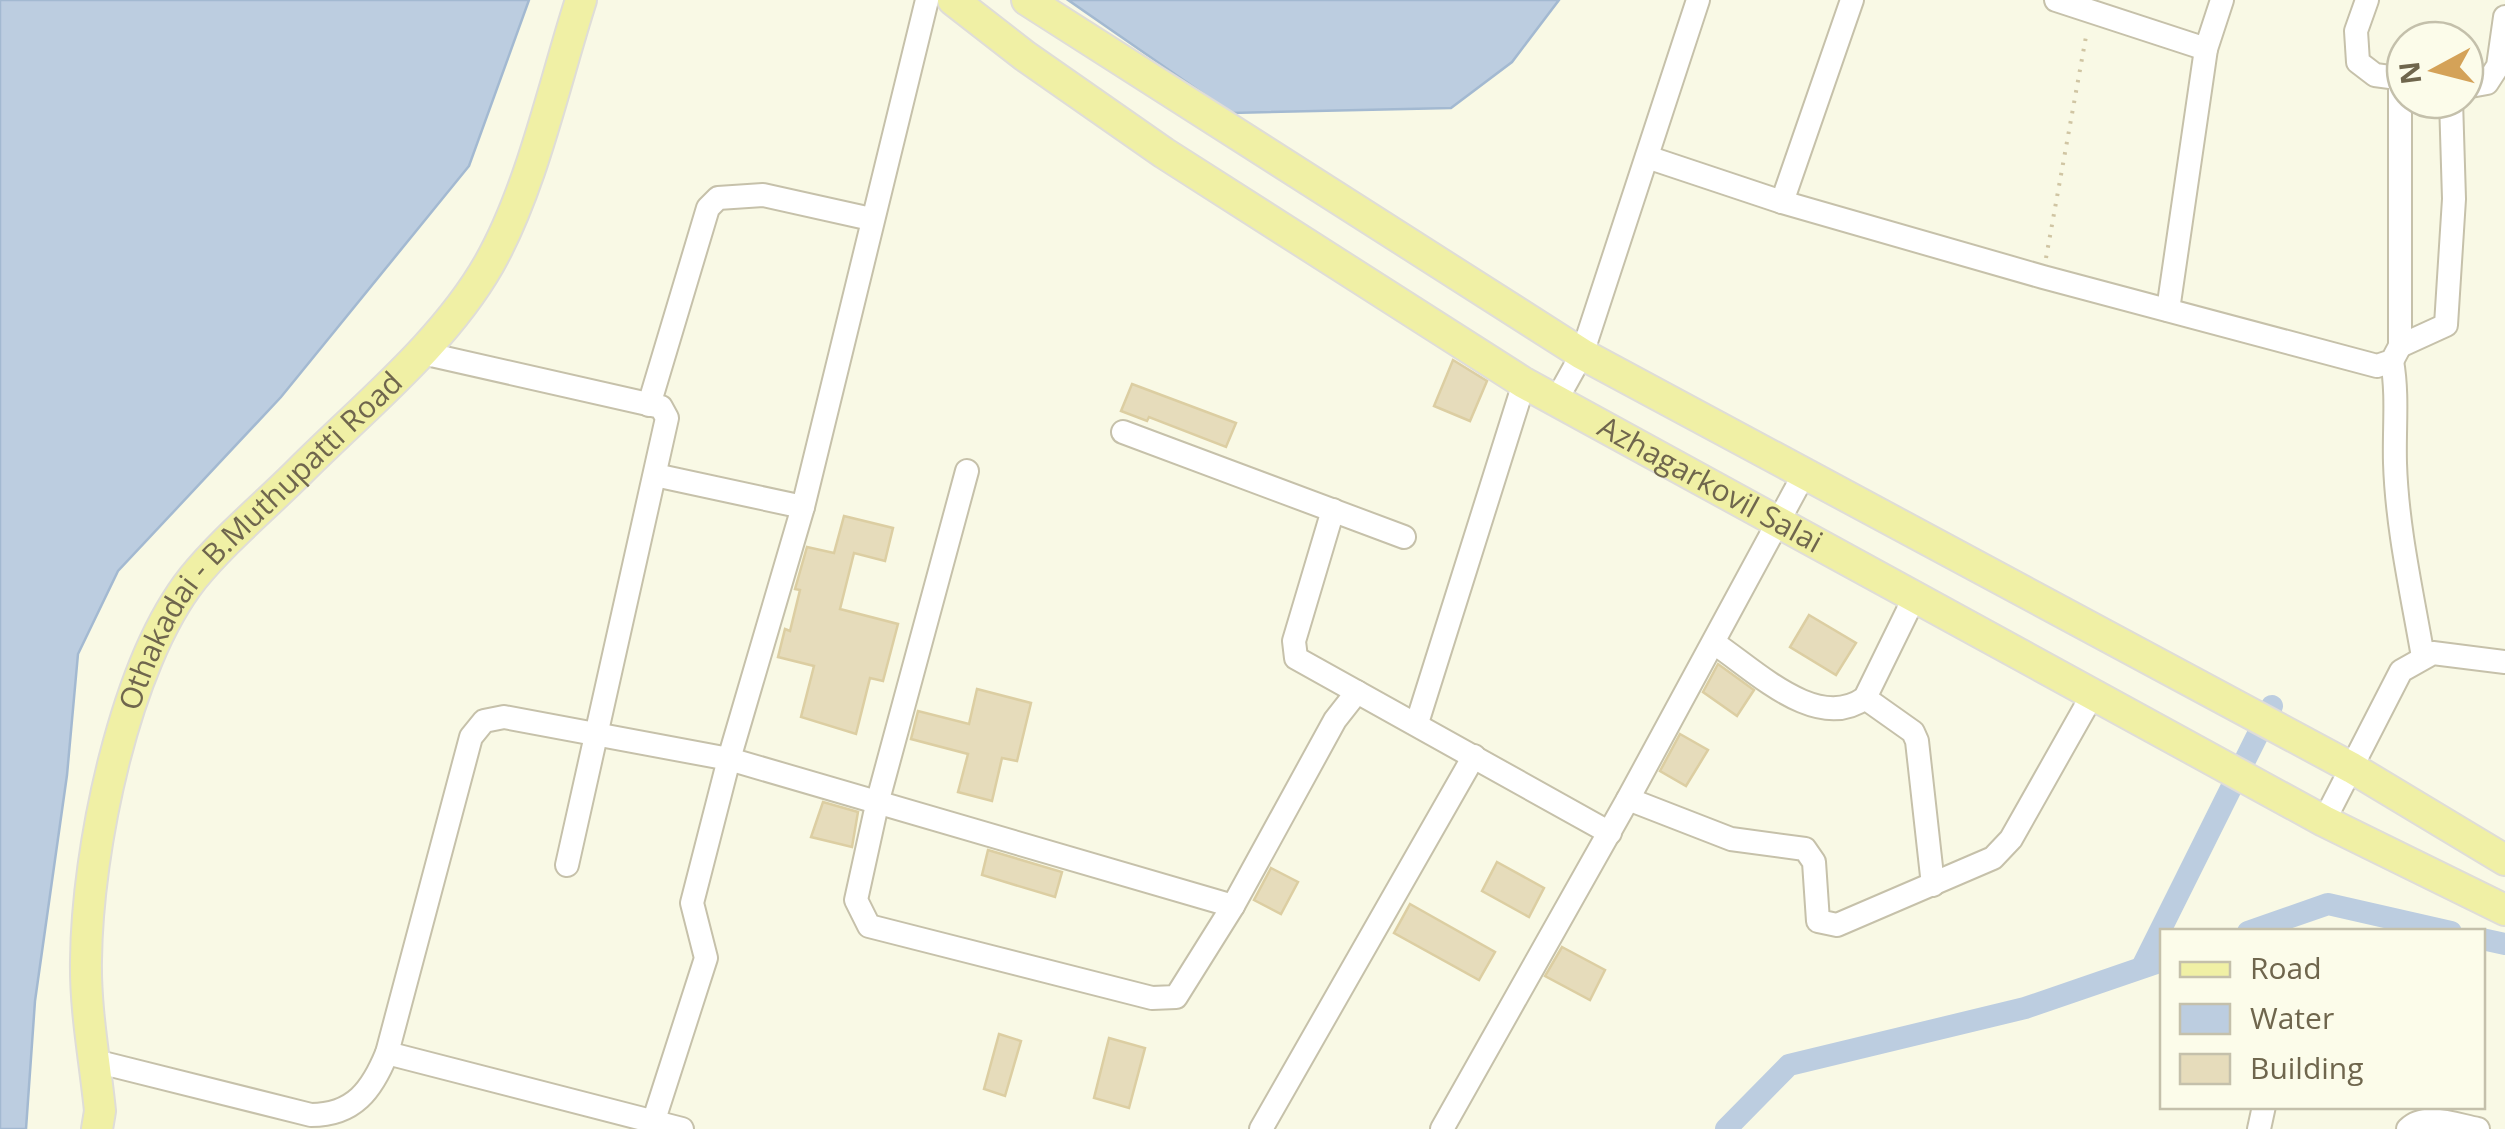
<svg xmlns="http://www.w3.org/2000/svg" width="2505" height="1129" viewBox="0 0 2505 1129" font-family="'Open Sans',sans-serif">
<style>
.water{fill:#bccde0;stroke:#a3b9d1;stroke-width:2.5}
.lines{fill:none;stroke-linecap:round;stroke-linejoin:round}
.canal{stroke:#bccde0;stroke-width:22}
.building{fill:#e6dcbb;stroke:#dccea2;stroke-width:2.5}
.minor-casing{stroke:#c6c1aa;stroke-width:26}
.major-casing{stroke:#dfddd8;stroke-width:34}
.path{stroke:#d0c5a3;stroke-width:4;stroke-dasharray:2.5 8;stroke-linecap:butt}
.minor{stroke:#fff;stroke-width:22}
.major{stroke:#f0f0a5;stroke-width:30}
.labels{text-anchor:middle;stroke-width:8;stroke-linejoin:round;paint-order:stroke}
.street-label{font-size:30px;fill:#6f664d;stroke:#fcfcea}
</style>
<rect width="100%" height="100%" fill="#f9f9e5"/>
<g class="water">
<path d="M0 0H529L469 166 281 397 118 571 78 654 67 775 35 1001 26 1129H0Z"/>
<path d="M1068 0H1559L1512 62 1451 108 1231 113Z"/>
</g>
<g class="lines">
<g class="canal">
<path d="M2248 932 2328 904 2451 932"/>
<path d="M2482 939 2505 944"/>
<path d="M2142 967 2272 706"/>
<path d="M1726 1129 1789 1065 2025 1008 2162 961"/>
</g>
</g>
<g class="building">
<path d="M1453 360 1487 381 1470 421 1434 406Z"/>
<path d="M1132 384 1236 423 1226 447 1149 417 1147 421 1121 411Z"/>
<path d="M844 516 893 528 885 561 854 553 840 609 898 624 883 681 870 678 856 734 801 717 814 666 778 657 785 629 790 631 800 590 795 589 807 547 834 553Z"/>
<path d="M1809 615 1856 643 1836 675 1790 647Z"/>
<path d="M1718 664 1754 690 1737 716 1703 692Z"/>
<path d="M977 689 1031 703 1017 761 1002 758 992 801 958 792 968 754 911 739 918 711 969 724Z"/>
<path d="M1680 734 1708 750 1686 786 1660 771Z"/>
<path d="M823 802 858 812 852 847 811 837Z"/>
<path d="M988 850 1062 872 1055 897 982 875Z"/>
<path d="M1497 862 1544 888 1529 917 1482 891Z"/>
<path d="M1271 868 1298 882 1281 914 1254 900Z"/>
<path d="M1410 904 1495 952 1479 980 1394 933Z"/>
<path d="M1562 947 1605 970 1590 1000 1545 976Z"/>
<path d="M999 1034 1021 1041 1005 1096 984 1089Z"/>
<path d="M1109 1038 1145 1048 1129 1108 1094 1098Z"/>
</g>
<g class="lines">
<g class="minor-casing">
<g id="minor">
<path d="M2056 0 2206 49 2222 0"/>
<path d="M2367 0 2356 31 2358 62 2375 75 2405 79"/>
<path d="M2465 87 2487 83 2498 66 2505 17"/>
<path d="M1647 157 1782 202 2043 277 2377 366 2392 361 2400 346V78"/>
<path d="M1782 202 1852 0"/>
<path d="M2168 310 2206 49"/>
<path d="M2400 346 2446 325 2454 199 2451 100"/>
<path d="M418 352 661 407 667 418 567 865"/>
<path d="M2392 361C2398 395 2394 428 2395 463 2397 528 2412 593 2423 657"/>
<path d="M1557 399 1582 354 1698 0"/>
<path d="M649 405 708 208 718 198 763 195 871 219"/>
<path d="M1123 432 1404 537"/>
<path d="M967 471 878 800 856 900 869 926 1152 998 1176 997 1233 906 1335 720 1357 692"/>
<path d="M655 475 803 507"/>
<path d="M1333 510 1294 641 1296 658 1610 833"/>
<path d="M1714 643C1755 670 1817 733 1865 698L1916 594"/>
<path d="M1865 698 1913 732 1917 741 1933 885"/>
<path d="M1417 723 1524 383"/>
<path d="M1628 799 1731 839 1805 849 1814 862 1818 921 1837 925 1993 858 2011 839 2094 692"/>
<path d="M2324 821 2401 671 2433 653 2505 662"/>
<path d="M387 1053 682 1129"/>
<path d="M95 1061 311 1115C354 1115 372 1090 387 1053L471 737 484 721 504 717 729 759 1233 906"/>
<path d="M651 1129 706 958 692 903 729 759 803 507 927 0"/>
<path d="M1261 1129 1474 756"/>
<path d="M1442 1129 1628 799 1803 476"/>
<path d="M2259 1129 2264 1106"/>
<path d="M2408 1129C2425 1112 2456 1125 2478 1129"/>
</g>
</g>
<g class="major-casing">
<g id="major">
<path id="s1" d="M953 0 1025 56 1164 153 1524 383 2324 821 2505 910"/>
<path d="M1027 0 1582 354 2352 768 2505 860"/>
<path id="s2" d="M97 1129 100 1111C95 1061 85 1010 86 960 87 851 124 665 193 578 224 540 265 506 300 471 364 407 444 343 489 264 532 188 554 84 581 0"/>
</g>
</g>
<path class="path" d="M2046 258 2087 31"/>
<use href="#minor" class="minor"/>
<use href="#major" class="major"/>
</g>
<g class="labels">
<g class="street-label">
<text dy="10" stroke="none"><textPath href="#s1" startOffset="900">Azhagarkovil Salai</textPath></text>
<text dy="10" stroke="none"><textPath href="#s2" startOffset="642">Othakadai - B.Muthupatti Road</textPath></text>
</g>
</g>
<rect x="2160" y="929" width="325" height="180" fill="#fcfcea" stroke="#c4c0ab" stroke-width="2.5"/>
<rect x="2180" y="962" width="50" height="15" fill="#f0f0a5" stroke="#c4c0ab" stroke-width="2.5"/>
<text x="2250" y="979" font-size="30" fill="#6f664d">Road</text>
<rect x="2180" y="1004" width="50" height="30" fill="#bccde0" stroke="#c4c0ab" stroke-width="2.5"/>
<text x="2250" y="1029" font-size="30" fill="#6f664d">Water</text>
<rect x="2180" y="1054" width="50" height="30" fill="#e6dcbb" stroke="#c4c0ab" stroke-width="2.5"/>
<text x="2250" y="1079" font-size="30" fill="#6f664d">Building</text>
<g transform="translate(2435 70) rotate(263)"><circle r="48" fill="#fcfcea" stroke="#c4c0ab" stroke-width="2.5"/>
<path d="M0-8L18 38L0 25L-18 38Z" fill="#d4a258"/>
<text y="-15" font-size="28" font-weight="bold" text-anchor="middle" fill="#6f664d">N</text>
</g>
</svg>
